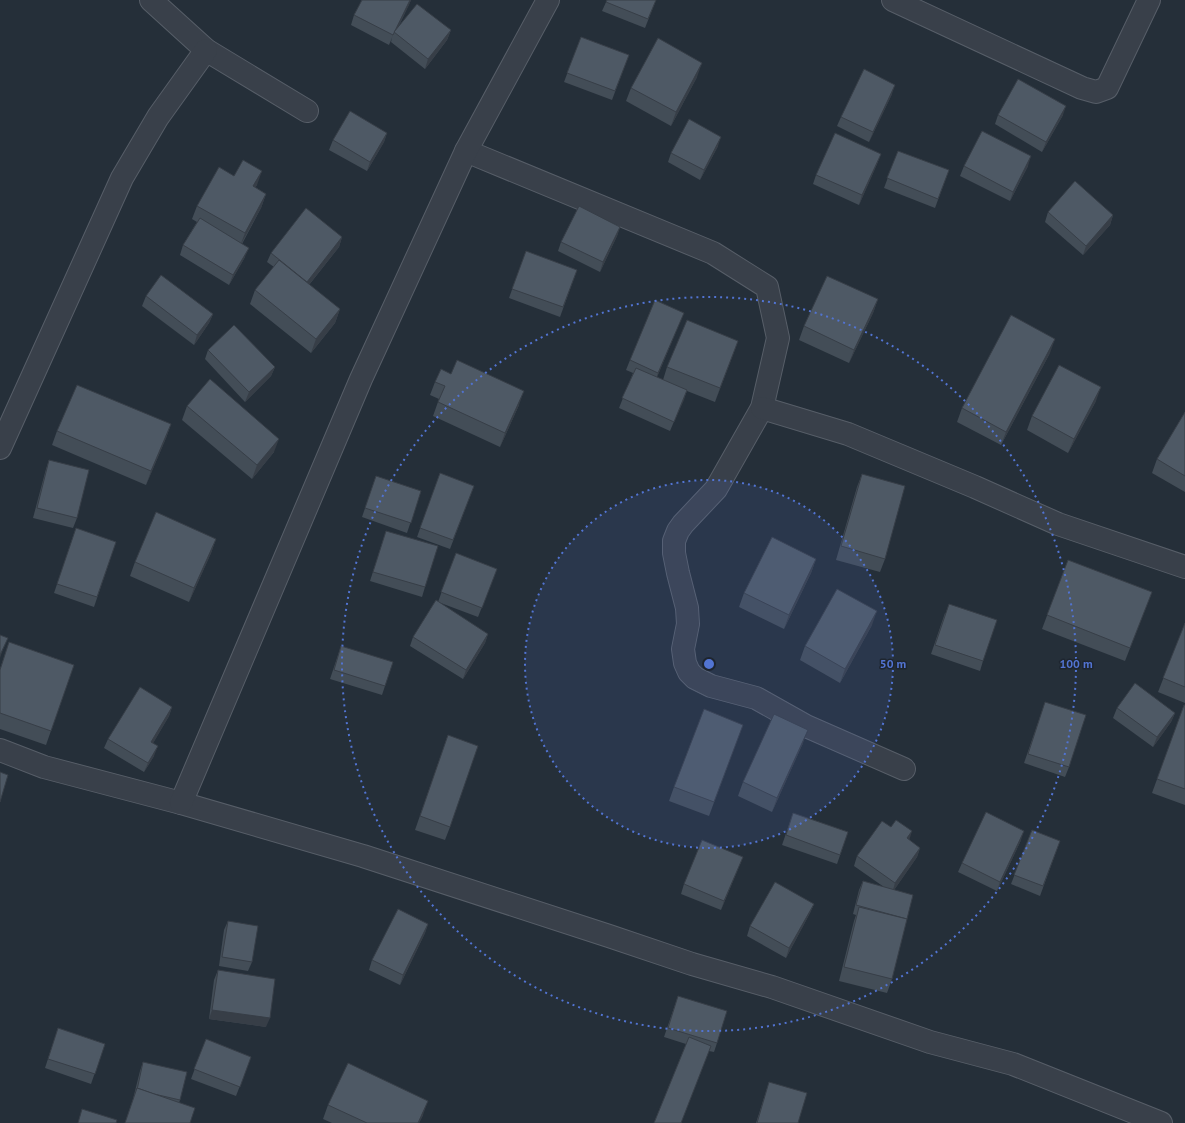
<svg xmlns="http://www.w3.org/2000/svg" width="1185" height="1123" viewBox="0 0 1185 1123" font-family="'PT Sans',sans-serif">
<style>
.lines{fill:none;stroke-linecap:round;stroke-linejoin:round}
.street-casing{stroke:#575e68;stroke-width:24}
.street{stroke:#39404a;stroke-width:22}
.wall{fill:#434d57}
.shaded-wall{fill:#373e47}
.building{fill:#4e5965;stroke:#373e47}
.ring{fill:none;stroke:#5274d2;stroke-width:2;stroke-dasharray:2 4}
.centre{fill:#5274d2;stroke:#1e252f;stroke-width:2}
.ring-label{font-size:12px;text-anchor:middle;font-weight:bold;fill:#5274d2;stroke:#1e252f;stroke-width:3;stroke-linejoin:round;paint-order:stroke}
</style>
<rect width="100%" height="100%" fill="#252f39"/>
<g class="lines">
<g class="street-casing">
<g id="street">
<path d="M151 0 206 50 307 111"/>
<path d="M893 0 1082 88 1096 92 1107 88 1149 0"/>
<path d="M466 151 713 253 767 287 778 338 762 408 716 489 683 524 678 531 674 541V553L678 573 687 608 688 624 683 649 685 663 689 672 695 678 711 686 756 698 806 726 904 769"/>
<path d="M762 408 848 434 975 487 1058 524 1185 567"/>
<path d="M0 448 122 178 158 117 206 50"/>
<path d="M0 750 44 767 181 803 363 856 609 936 692 964 772 987 930 1042 1013 1064 1161 1123"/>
<path d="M181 803 361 379 466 151 548 0"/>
</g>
</g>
<use href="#street" class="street"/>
</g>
<g class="wall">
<path d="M362 0H411L397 30H451L447 40 425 69 391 42 392 38 389 45 351 25 354 15Z"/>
<path d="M607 0H656L645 28 602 11Z"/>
<path d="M581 37 629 55 612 100 564 82Z"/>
<path d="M697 77 671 126 626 101 631 88Z"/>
<path d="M892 94 869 142 837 126 841 117Z"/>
<path d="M998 115H1063L1042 152 995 124Z"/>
<path d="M387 133 384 142 367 171 329 150 333 140Z"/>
<path d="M718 146 700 180 668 162 671 153Z"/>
<path d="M898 151 949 170 935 208 884 188Z"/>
<path d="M881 154 877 164 859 205 813 184 816 175Z"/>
<path d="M964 166H1028L1010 201 960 176Z"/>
<path d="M234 176 257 185 255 187 266 194 261 208 242 244 245 257 229 285 180 255 183 245 197 222 192 219 197 206Z"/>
<path d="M1048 212 1113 215 1110 225 1083 255 1045 222Z"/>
<path d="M620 227 617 236 600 272 558 251 561 242Z"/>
<path d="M342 237 339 247 309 285 340 309 335 323 311 353 250 304 255 290 274 267 267 262 271 253Z"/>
<path d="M526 251 577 270 560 317 509 298Z"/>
<path d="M146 296 213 314 209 323 194 345 142 306Z"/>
<path d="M878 299 873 313 849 363 799 340 804 326Z"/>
<path d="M680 322 657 377 663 380 667 367 738 341 715 402 687 391 670 431 619 408 633 373 626 370 630 360Z"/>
<path d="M208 350 275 367 271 376 245 402 205 359Z"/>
<path d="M1050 353 1001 445 957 422 962 408Z"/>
<path d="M435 382 519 405 500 447 433 416 439 399 430 395Z"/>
<path d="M1096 401 1068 453 1027 430 1032 416Z"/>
<path d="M187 406 274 452 252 479 182 420Z"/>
<path d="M1185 412V492L1152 473 1157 459Z"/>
<path d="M171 424 166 438 146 485 52 445 57 431Z"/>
<path d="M49 460 77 518 73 528 33 518 46 469Z"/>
<path d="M440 473 474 486 450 549 417 537Z"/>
<path d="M862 474 885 559 880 572 836 560 857 487Z"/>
<path d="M376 476 421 491 407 533 362 517Z"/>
<path d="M76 528 116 542 94 607 54 593Z"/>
<path d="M386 531 425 587 422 597 370 581Z"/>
<path d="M216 539 211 553 189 602 130 576 135 562Z"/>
<path d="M456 553 497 569 478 617 438 602Z"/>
<path d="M816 559 811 573 784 629 739 607 744 593Z"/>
<path d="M1068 560 1152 592 1125 661 1042 629Z"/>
<path d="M945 613 983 661 980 671 931 654Z"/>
<path d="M1185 623V703L1158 692Z"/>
<path d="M872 625 840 683 800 660 805 646Z"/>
<path d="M488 634 485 643 463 679 410 646 413 637Z"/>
<path d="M9 642 74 665 46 745 0 729V669Z"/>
<path d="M341 646 385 686 382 695 330 679Z"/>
<path d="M1184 705H1185V805L1152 793Z"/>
<path d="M172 707 169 716 153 743 154 756 144 772 104 748 108 739Z"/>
<path d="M1117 708 1175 713 1171 722 1153 747 1113 718Z"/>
<path d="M1042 711 1069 767 1065 777 1024 763Z"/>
<path d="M448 735 450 827 445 840 415 830Z"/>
<path d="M738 738 709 816 669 801 674 787Z"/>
<path d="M803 743 772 812 738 796 743 782Z"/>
<path d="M793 813 848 832 837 864 782 845Z"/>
<path d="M1032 830 1060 841 1040 896 1011 884Z"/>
<path d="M909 840 920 848 917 857 894 890 907 919 892 979 887 993 839 981 854 921 856 915 853 914 859 890 863 881 884 887 854 866 857 856Z"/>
<path d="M1021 840 997 891 958 872 962 863Z"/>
<path d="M743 857 721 910 681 894 684 884Z"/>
<path d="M814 904 810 913 786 958 747 936 750 926Z"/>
<path d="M228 921 252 962 248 971 219 966 224 930Z"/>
<path d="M428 924 425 933 400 985 369 970 372 960Z"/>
<path d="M218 970 266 1027 209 1019 214 980Z"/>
<path d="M678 996 717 1043 714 1052 709 1051 681 1123H654L686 1044 664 1037Z"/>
<path d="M58 1028 105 1044 91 1084 45 1068Z"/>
<path d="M206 1039 251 1057 236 1096 191 1079Z"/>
<path d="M143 1062 180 1100 179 1103 190 1123H125L133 1099 140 1071Z"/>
<path d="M769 1082 798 1123H756Z"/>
<path d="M328 1105 423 1115 419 1123H332L323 1119Z"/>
</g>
<g class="shaded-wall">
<path d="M410 0H411L409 5 395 33 394 32 389 45 393 35Z"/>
<path d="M451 30 447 40 425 69 428 59Z"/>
<path d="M702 63 697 77 671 126 676 112Z"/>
<path d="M895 85 892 94 869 142 873 132Z"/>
<path d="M1066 106 1063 115 1042 152 1046 142Z"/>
<path d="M387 133 384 142 367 171 370 162Z"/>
<path d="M721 137 718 146 700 180 704 170Z"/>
<path d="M881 154 877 164 859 205 862 195Z"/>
<path d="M1031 156 1028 166 1010 201 1013 192Z"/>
<path d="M262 171 257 185 248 200 253 186Z"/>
<path d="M266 194 261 208 240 246 245 233Z"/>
<path d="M1113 215 1110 225 1083 255 1086 246Z"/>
<path d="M620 227 617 236 600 272 603 262Z"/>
<path d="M342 237 339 247 304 291 307 282Z"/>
<path d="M249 248 245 257 229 285 233 275Z"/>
<path d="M878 299 873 313 849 363 854 350Z"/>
<path d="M340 309 335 323 311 353 316 339Z"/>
<path d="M684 313 680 322 655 382 658 373Z"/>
<path d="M213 314 209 323 194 345 197 335Z"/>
<path d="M1055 339 1050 353 1001 445 1006 432Z"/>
<path d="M738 341 733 355 715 402 720 388Z"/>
<path d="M275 367 271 376 245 402 249 392Z"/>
<path d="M1101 387 1096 401 1068 453 1074 439Z"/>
<path d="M687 390 684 400 670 431 674 422Z"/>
<path d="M524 391 519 405 500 447 505 433Z"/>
<path d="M171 424 166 438 146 485 151 471Z"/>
<path d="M279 439 274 452 252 479 257 465Z"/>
<path d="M216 539 211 553 189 602 194 588Z"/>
<path d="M816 559 811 573 784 629 789 615Z"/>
<path d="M877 611 872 625 840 683 845 669Z"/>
<path d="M488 634 485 643 463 679 466 670Z"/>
<path d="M8 638 2 652 0 658V655Z"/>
<path d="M172 707 169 716 148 752 151 742Z"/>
<path d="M1175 713 1171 722 1153 747 1157 737Z"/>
<path d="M808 730 803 743 772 812 777 798Z"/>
<path d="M158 746 154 756 144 772 148 763Z"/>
<path d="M912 831 909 841 907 838Z"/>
<path d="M1024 831 1021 840 997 891 1000 882Z"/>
<path d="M920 848 917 857 892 893 895 883Z"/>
<path d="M743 857 739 866 721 910 724 901Z"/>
<path d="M814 904 810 913 786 958 789 948Z"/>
<path d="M428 924 425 933 400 985 403 975Z"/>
<path d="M212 1010 270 1018 266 1027 209 1019Z"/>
<path d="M428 1101 423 1115 419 1123H418Z"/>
</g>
<g class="building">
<path d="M362 0H410L393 35 354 15Z"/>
<path d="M607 0H656L648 19 606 2Z"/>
<path d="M417 4 451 30 428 59 394 32Z"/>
<path d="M581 37 629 55 615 91 567 73Z"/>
<path d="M658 38 702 63 676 112 631 88Z"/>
<path d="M864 69 895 85 873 132 841 117Z"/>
<path d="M1018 79 1066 106 1046 142 998 115Z"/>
<path d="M350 111 387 133 370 162 333 140Z"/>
<path d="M689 119 721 137 704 170 671 153Z"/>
<path d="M982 131 1031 156 1013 192 964 166Z"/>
<path d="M835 133 881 154 862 195 816 175Z"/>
<path d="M898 151 949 170 938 199 887 178Z"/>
<path d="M243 160 262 171 253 186 266 194 245 233 197 206 219 167 234 176Z"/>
<path d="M1075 181 1113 215 1086 246 1048 212Z"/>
<path d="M579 206 620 227 603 262 561 242Z"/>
<path d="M306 208 342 237 307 282 271 253Z"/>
<path d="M200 218 249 248 233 275 183 245Z"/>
<path d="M526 251 577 270 563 307 512 289Z"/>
<path d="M279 260 340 309 316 339 255 290Z"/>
<path d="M161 275 213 314 197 335 146 296Z"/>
<path d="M827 276 878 299 854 350 804 326Z"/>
<path d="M655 300 684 313 658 373 630 360Z"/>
<path d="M1011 315 1055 339 1006 432 962 408Z"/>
<path d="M687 320 738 341 720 388 667 367Z"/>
<path d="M234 325 275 367 249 392 208 350Z"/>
<path d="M457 360 524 391 505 433 438 402 445 386 435 382 441 369 451 374Z"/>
<path d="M1059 365 1101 387 1074 439 1032 416Z"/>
<path d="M636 368 687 390 674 422 622 398Z"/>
<path d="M210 379 279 439 257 465 187 406Z"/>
<path d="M77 385 171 424 151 471 57 431Z"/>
<path d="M1185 412V476L1157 459Z"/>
<path d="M49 460 89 470 77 518 37 508Z"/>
<path d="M440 473 474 486 453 540 420 528Z"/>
<path d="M862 474 905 486 885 559 841 546Z"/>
<path d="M376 476 421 491 411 523 365 508Z"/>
<path d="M156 512 216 539 194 588 135 562Z"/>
<path d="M76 528 116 542 97 597 57 584Z"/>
<path d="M386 531 438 546 425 587 373 572Z"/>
<path d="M772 537 816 559 789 615 744 593Z"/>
<path d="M456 553 497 569 482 608 441 592Z"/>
<path d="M1068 560 1152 592 1130 648 1047 615Z"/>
<path d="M837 589 877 611 845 669 805 646Z"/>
<path d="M436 600 488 634 466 670 413 637Z"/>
<path d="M949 604 997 620 983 661 935 645Z"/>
<path d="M1185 623V687L1163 678Z"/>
<path d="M0 635 8 638 0 655Z"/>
<path d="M9 642 74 665 51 731 0 713V670Z"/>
<path d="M341 646 393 662 385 686 334 670Z"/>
<path d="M1135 683 1175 713 1157 737 1117 708Z"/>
<path d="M140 687 172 707 151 742 158 746 148 763 108 739Z"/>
<path d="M1045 702 1086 715 1069 767 1028 754Z"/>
<path d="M1184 705H1185V789L1157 779Z"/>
<path d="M704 709 743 725 714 802 674 787Z"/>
<path d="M774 714 808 730 777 798 743 782Z"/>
<path d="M448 735 478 746 450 827 420 816Z"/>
<path d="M0 772 8 775 0 802Z"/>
<path d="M986 812 1024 831 1000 882 962 863Z"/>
<path d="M793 813 848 832 840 855 786 835Z"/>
<path d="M896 820 912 831 907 838 920 848 895 883 857 856 882 821 891 827Z"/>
<path d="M1032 830 1060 841 1043 886 1014 875Z"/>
<path d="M702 840 743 857 724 901 684 884Z"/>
<path d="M863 881 913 895 907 919 856 905Z"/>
<path d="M775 882 814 904 789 948 750 926Z"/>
<path d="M859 907 907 919 892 979 844 967Z"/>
<path d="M398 909 428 924 403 975 372 960Z"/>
<path d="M228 921 258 926 252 962 222 957Z"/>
<path d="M218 970 275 979 270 1018 212 1010Z"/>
<path d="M678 996 727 1011 717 1043 668 1028Z"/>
<path d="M58 1028 105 1044 95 1074 48 1059Z"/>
<path d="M689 1037 711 1046 681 1123H654Z"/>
<path d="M206 1039 251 1057 240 1087 194 1069Z"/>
<path d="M143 1062 187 1072 180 1100 154 1094 137 1088V1090Z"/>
<path d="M348 1063 428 1101 418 1123H367L328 1105Z"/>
<path d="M769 1082 807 1093 798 1123H757Z"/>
<path d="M137 1088 195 1108 190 1123H125Z"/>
<path d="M82 1109 117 1120 116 1123H78Z"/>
</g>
<circle cx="709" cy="664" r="184" fill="#5274d2" fill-opacity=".12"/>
<g class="ring">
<circle cx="709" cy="664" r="184"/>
<circle cx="709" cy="664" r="367"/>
</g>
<circle cx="709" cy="664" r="6" class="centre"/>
<g class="ring-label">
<text x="893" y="668">50 m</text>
<text x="1076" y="668">100 m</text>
</g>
</svg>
